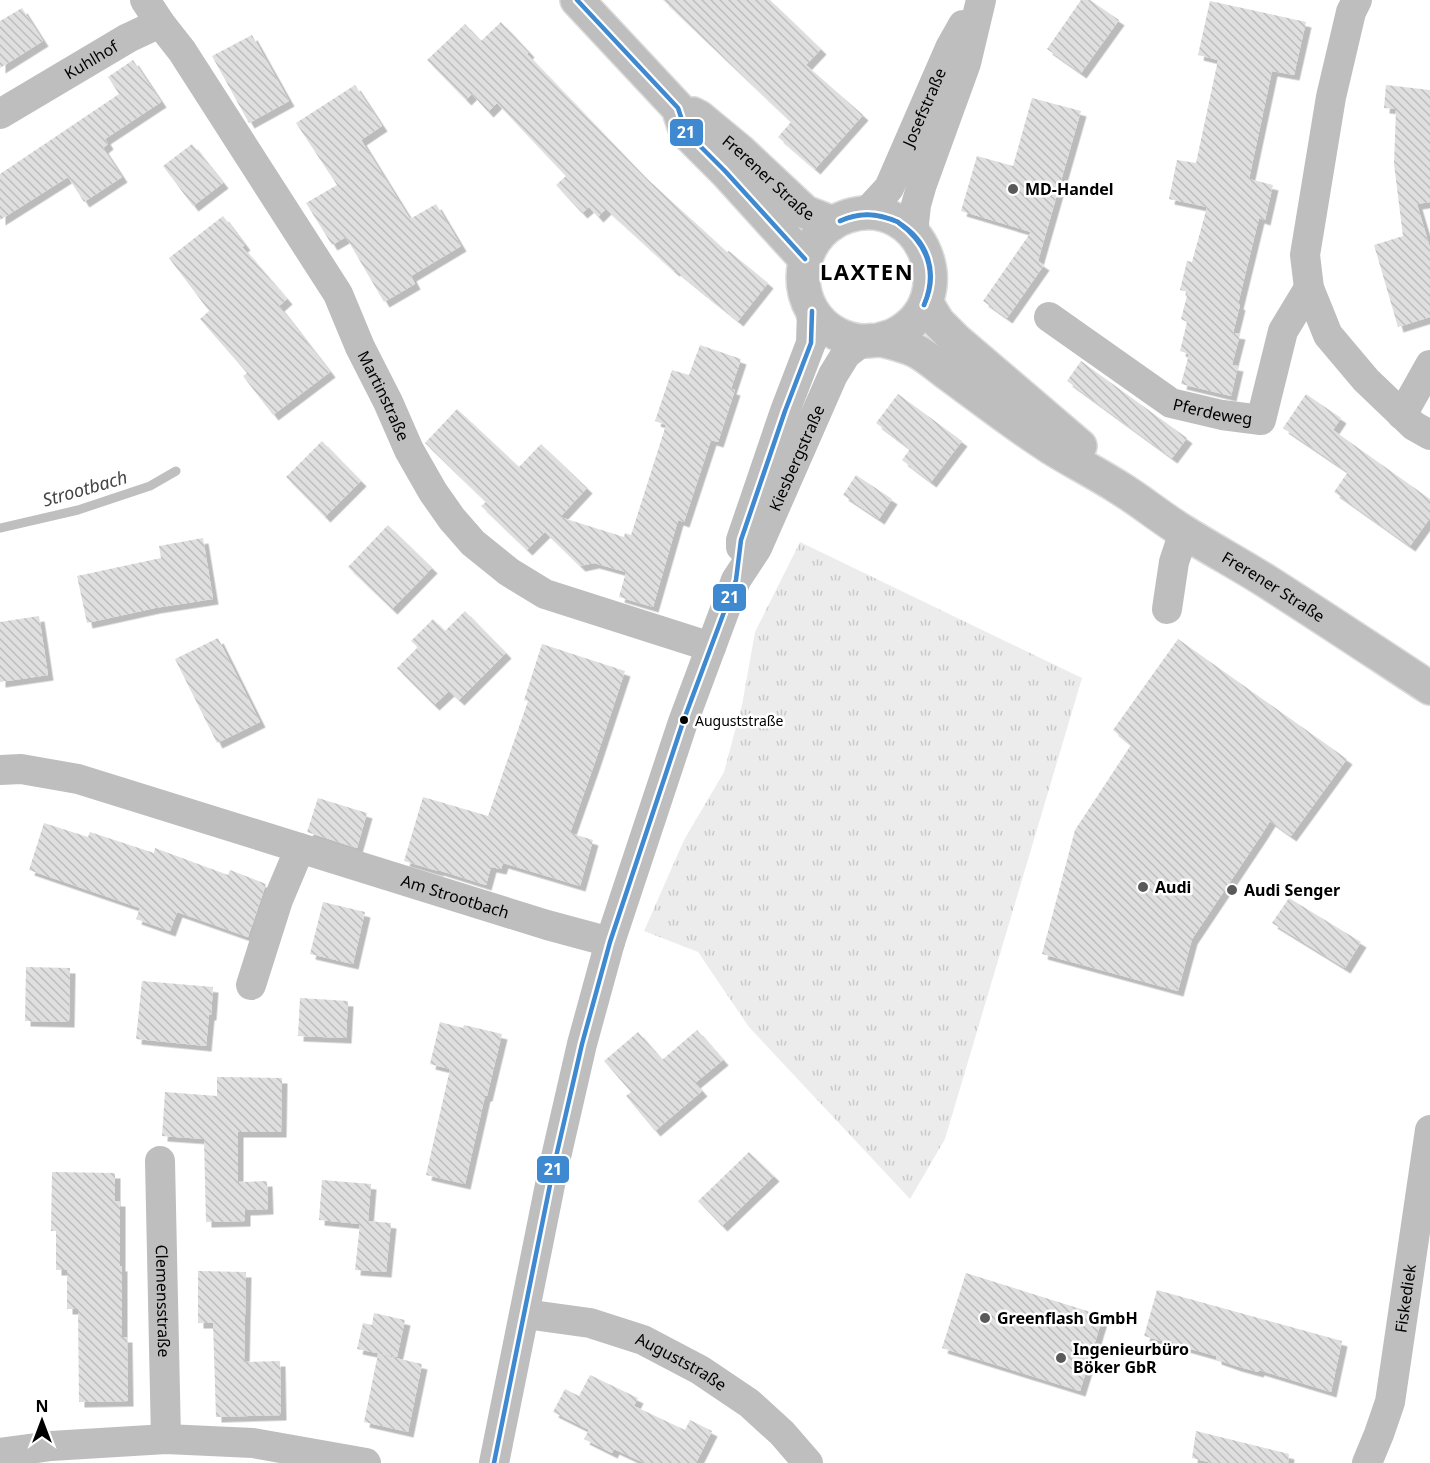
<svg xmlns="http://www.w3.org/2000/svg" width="1430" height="1463" viewBox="0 0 1430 1463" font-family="'Noto Sans',sans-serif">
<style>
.grass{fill:url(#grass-tufts)}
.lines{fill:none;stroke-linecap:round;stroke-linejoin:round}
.stream{stroke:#bfbfbf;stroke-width:9}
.building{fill:url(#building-back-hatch);filter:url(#shadow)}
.major-casing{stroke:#dbdbdb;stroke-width:36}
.minor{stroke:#bebebe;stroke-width:30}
.major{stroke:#bebebe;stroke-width:33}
.bus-1-casing{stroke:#fff;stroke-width:9}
.bus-1{stroke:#3f89d0;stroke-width:4.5}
.poi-dot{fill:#595959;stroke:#fff;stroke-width:2}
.bus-dot{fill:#000;stroke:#fff;stroke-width:2}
.labels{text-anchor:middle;stroke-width:5;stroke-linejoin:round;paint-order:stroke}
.bus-label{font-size:14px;fill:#000;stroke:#fff;text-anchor:start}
.street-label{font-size:16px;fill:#000;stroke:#fff}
.poi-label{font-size:16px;font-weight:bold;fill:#000;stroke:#fff;text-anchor:start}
.water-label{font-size:18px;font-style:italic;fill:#444;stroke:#fff}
.district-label{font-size:22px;font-weight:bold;letter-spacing:1.5px;fill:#000;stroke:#fff}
.line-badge{stroke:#fff;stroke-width:2}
.badge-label{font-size:16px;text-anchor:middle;font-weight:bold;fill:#fff}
</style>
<defs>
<pattern id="grass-tufts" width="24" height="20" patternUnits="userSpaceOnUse" patternTransform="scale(1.5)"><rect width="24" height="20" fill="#ececec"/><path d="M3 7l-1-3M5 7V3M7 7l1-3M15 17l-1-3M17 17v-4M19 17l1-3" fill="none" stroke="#c9c9c9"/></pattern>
<pattern id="building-back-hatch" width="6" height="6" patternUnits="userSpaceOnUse" patternTransform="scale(1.5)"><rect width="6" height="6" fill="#dfdfdf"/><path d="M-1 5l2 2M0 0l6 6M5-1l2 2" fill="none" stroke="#bebebe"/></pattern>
<filter id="shadow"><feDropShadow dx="5.5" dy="5.5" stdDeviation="0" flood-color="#0004"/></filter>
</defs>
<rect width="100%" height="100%" fill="#fff"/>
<path class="grass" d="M800 542 1082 678 945 1139 910 1199 749 1027 698 952 644 931 684 840 724 772 742 705 755 632Z"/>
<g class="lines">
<path class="stream" d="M0 528 78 510 150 486 176 471"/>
</g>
<g class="building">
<path d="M663 0H770L821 49 806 65 863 115 815 169 778 137 791 122Z"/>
<path d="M1081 0H1090L1119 20 1081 73 1047 49Z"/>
<path d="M1210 1 1306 22 1294 75 1272 71 1249 179 1273 185 1265 220 1259 218 1238 304 1240 305 1233 333 1240 334 1232 365 1238 366 1231 396 1181 384 1189 354 1180 351 1187 322 1181 319 1188 292 1180 290 1187 261 1192 262 1207 207 1169 199 1177 160 1196 163 1218 60 1198 55Z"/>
<path d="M22 8 43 41 0 68V21Z"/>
<path d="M501 22 529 52 527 54 645 177 727 252 729 251 768 283 738 321 675 270 674 271 606 209 598 217 589 207 582 213 556 185 566 176 497 103 488 112 472 94 466 100 427 60 465 24 481 41Z"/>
<path d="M252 35 289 101 249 123 212 56Z"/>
<path d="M133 60 161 102 105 139 108 144 103 148 122 177 84 202 68 177 0 220V174L119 94 108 77Z"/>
<path d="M355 85 382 126 361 140 410 219 436 204 461 246 411 276 415 284 384 302 346 237 332 245 306 203 337 185 296 123Z"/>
<path d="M1386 85 1430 90V202L1417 204 1430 248V317L1398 327 1374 245 1403 236 1394 164 1396 109 1384 108Z"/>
<path d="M1032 98 1081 111 1038 261 1044 265 1007 318 983 301 1031 232 961 211 977 156 1013 166Z"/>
<path d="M192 144 223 183 193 206 163 166Z"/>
<path d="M223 216 245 245 242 247 287 299 279 306 330 372 273 415 243 376 247 373 200 319 209 311 169 258Z"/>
<path d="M700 345 741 359 731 389 735 390 718 442 711 440 684 522 678 520 653 607 619 597 626 572 594 563 580 566 545 532 527 550 481 506 486 502 425 443 457 409 519 467 541 444 587 488 560 517 624 537 625 533 631 535 666 425 655 421 672 370 689 375Z"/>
<path d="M1081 361 1187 438 1172 458 1067 381Z"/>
<path d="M898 394 962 441 931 482 902 460 910 449 876 423Z"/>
<path d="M1306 394 1341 418 1333 430 1430 499V518L1410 546 1334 492 1348 472 1283 428Z"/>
<path d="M322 441 361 481 325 517 286 477Z"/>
<path d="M856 475 892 499 879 519 843 495Z"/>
<path d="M388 525 432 568 392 609 348 567Z"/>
<path d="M203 538 213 599 155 608 87 623 77 576 161 558 159 546Z"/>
<path d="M465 611 506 653 459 700 449 691 434 705 397 668 418 647 411 641 433 619 445 631Z"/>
<path d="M39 616 48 675 0 682V622Z"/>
<path d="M218 638 260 722 217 743 175 659Z"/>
<path d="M1178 639 1347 759 1291 836 1270 821 1262 834 1192 939 1178 991 1042 954 1075 830 1131 745 1113 730Z"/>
<path d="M542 644 625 671 595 762 570 833 593 840 580 886 503 863 501 869 491 867 486 885 438 870V871L404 861 423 797 488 816 528 701 524 700Z"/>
<path d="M318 798 367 813 357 848 307 832Z"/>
<path d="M44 823 88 837 90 832 154 853 155 848 228 875 230 870 266 884 248 937 177 912 170 931 136 919 140 908 29 870Z"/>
<path d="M1289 898 1361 942 1345 968 1272 923Z"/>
<path d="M323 902 365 912 353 964 310 954Z"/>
<path d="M26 967 70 968 69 1022 25 1021Z"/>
<path d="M142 981 213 987 211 1015H209L206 1046 136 1039Z"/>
<path d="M300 998 348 1001 346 1038 298 1036Z"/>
<path d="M440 1022 463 1028 464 1025 502 1034 487 1096H485L465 1184 426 1175 450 1069 430 1064Z"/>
<path d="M697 1030 723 1060 695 1083 702 1091 655 1131 626 1096 631 1092 604 1061 638 1032 662 1060Z"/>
<path d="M217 1077 282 1078 281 1132H238V1182L267 1181 268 1209 245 1210V1221L206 1222 204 1139 162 1136 165 1092 217 1096Z"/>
<path d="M749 1152 774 1176 722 1226 698 1201Z"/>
<path d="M52 1172 115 1173V1201H120V1266H122V1337H127L128 1401 79 1402 78 1309H67V1270H56V1231H51Z"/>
<path d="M322 1180 371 1184 368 1221 391 1223 386 1272 355 1270 360 1224 319 1220Z"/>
<path d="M198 1271 246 1272 244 1362 280 1361 281 1415 216 1417 213 1323H198Z"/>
<path d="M966 1273 1103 1316 1080 1391 942 1348Z"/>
<path d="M1157 1290 1342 1341 1331 1392 1259 1370 1258 1372 1236 1366 1216 1359V1356L1144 1336Z"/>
<path d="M374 1313 405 1320 397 1357 357 1349 363 1323 372 1325Z"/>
<path d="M378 1354 422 1364 408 1432 364 1422Z"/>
<path d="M590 1375 638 1398 634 1406 685 1430 690 1420 712 1431 696 1463H644L614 1449 612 1453 584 1439 589 1430 553 1412 565 1389 579 1396Z"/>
<path d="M1196 1431 1289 1454 1288 1463H1212L1192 1458Z"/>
</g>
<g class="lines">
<g class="major-casing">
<g id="major">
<path d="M577 0 678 108 686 132 725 171 805 259"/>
<path id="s10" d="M693 114 699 117 740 151 805 212 833 223"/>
<path d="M926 302 938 322 956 340 1080 446"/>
<path id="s11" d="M879 340C884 338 890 337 894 335 965 300 922 193 848 216 802 231 788 289 822 323 833 334 850 341 865 341 870 341 876 340 881 340 891 342 908 347 916 351 927 356 944 372 955 379 986 402 1017 426 1050 447 1072 461 1096 473 1118 487 1141 501 1161 518 1184 532 1211 549 1239 564 1266 581 1321 616 1375 652 1430 688"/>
</g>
</g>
<g class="minor">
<path d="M1357 0 1351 12 1331 97 1305 255 1309 288 1328 335 1366 380 1414 426 1430 435"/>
<path id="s1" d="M160 23 182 51 338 294 360 347 388 402 409 450 433 492 452 519 473 543 509 572 545 594 711 647"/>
<path id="s2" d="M0 114 128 38 160 23 145 0"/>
<path id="s3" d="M866 213 889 188 950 48 963 25"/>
<path d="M913 233 916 205 922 184 966 63 981 0"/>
<path id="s4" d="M1049 317 1171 403 1222 415 1261 420 1283 331 1309 288"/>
<path d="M1402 415 1430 365"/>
<path d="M741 547V540L753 505 785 411 811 343 812 311"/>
<path d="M1167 609 1174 562 1184 532"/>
<path id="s5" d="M0 770 21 769 78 779 547 925 610 942"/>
<path d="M251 985 278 900 300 848"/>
<path id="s6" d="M160 1161 166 1439"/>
<path id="s7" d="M525 1314 590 1323 643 1340 700 1370 749 1403 782 1433 808 1463"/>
<path d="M0 1453 51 1446 166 1439 253 1443 366 1463"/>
<path id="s8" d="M494 1463 553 1170 582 1044 610 942 683 722 736 580 757 548 833 375 846 354 863 341"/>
<path id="s9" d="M1367 1463 1379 1434 1390 1402 1430 1130"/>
</g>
<use href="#major" class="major"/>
<g class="bus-1-casing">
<g id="bus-1">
<path d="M577 0 678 108 686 132 725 171 805 259"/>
<path d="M840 221C860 211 879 213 898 222"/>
<path d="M840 221C862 212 877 214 898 222"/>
<path d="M899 223C928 241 939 273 924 305"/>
<path d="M899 223C927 244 938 271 924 305"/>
<path d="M494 1463 553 1170 582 1044 610 942 683 722 736 580 741 540 785 411 811 343 812 311"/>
</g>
</g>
<use href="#bus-1" class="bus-1"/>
</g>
<g class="poi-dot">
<circle cx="1013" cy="189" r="6"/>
<circle cx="1143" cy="887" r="6"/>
<circle cx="1232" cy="890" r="6"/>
<circle cx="985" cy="1318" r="6"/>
<circle cx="1061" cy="1358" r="6"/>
</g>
<circle class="bus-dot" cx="684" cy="720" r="5"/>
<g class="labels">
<g class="bus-label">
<text x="695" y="726">Auguststraße</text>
</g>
<g class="street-label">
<text dy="6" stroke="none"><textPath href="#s2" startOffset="106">Kuhlhof</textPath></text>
<text dy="6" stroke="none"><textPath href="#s3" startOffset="122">Josefstraße</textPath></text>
<text dy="6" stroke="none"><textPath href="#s10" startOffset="99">Frerener Straße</textPath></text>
<text dy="6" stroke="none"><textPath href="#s1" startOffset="436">Martinstraße</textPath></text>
<text dy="6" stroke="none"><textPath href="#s4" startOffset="192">Pferdeweg</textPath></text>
<text dy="6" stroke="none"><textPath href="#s8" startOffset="1054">Kiesbergstraße</textPath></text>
<text dy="6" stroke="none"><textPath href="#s11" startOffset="868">Frerener Straße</textPath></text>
<text dy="6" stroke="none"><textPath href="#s5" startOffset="474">Am Strootbach</textPath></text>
<text dy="6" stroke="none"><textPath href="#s9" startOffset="170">Fiskediek</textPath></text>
<text dy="6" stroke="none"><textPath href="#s6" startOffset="140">Clemensstraße</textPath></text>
<text dy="6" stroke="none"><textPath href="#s7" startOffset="165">Auguststraße</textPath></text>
</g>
<g class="poi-label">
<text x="1025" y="195">MD-Handel</text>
<text x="1155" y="893">Audi</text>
<text x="1244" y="896">Audi Senger</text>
<text x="997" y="1324">Greenflash GmbH</text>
<text x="1073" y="1355">Ingenieurbüro<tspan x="1073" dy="18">Böker GbR</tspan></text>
</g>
<g class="water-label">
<text transform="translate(85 489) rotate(-16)" y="6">Strootbach</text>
</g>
<g class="district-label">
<text x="867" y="280">LAXTEN</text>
</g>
</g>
<g class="line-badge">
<rect x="669" y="118" width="35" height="29" rx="6" fill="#3f89d0"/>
<rect x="712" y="583" width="35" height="29" rx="6" fill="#3f89d0"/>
<rect x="536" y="1155" width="34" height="29" rx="6" fill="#3f89d0"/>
</g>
<g class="badge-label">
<text x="686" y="138">21</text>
<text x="730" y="603">21</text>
<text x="553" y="1175">21</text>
</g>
<g transform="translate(42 1421)" stroke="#ffffff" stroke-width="4.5" paint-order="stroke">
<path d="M0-4.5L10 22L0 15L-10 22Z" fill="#000000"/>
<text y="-9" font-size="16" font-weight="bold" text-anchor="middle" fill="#000000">N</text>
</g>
</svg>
